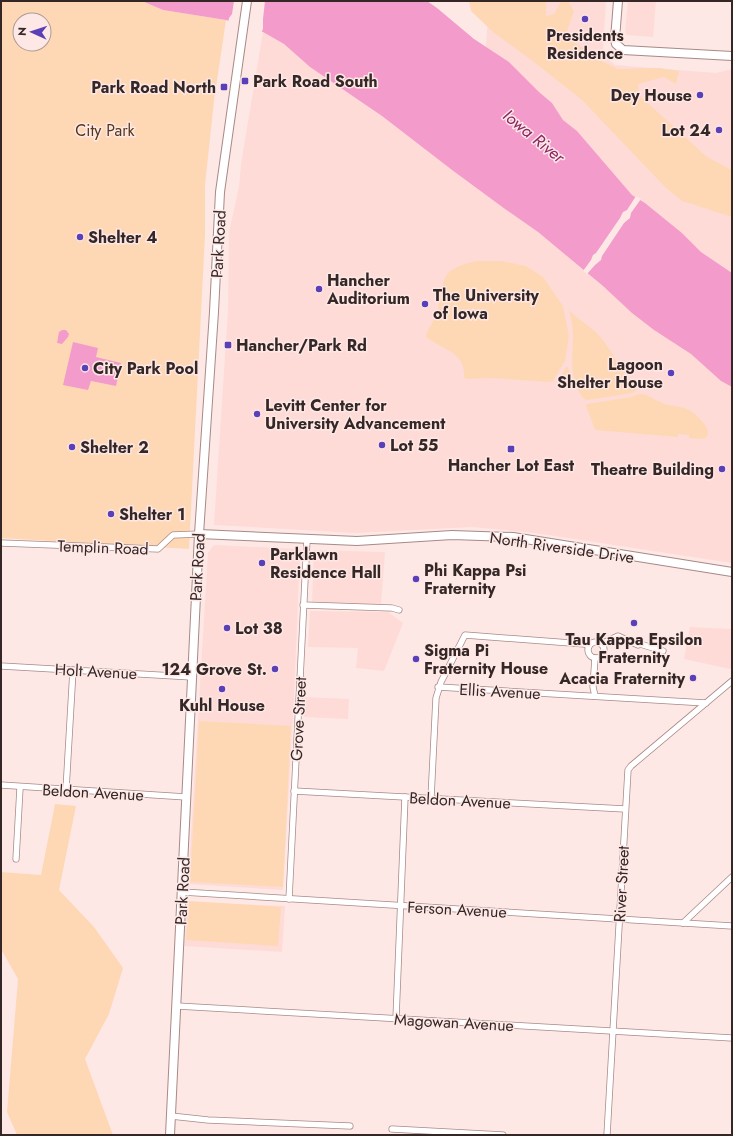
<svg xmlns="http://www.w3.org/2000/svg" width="733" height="1136" viewBox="0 0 733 1136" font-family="Jost,sans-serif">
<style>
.built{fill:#fedbd7}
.green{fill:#fed8b5;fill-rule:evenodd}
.water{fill:#f39bcb}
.pier{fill:#fde8e6}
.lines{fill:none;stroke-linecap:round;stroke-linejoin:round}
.street-casing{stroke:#a88986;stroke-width:7}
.secondary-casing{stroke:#a88986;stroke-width:10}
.street{stroke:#fff;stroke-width:5.5}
.secondary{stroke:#fff;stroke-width:8}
.poi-dot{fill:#5a3fb7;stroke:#fde8e6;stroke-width:1.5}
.labels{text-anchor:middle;stroke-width:3;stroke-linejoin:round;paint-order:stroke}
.poi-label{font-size:16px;font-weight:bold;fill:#342726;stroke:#fde8e6;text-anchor:start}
.park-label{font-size:16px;fill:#54371a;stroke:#fde8e6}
.street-label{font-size:16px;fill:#342726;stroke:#fde8e6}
.water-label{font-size:17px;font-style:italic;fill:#8a2565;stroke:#fde8e6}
</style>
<rect width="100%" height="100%" fill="#fde8e6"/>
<g class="built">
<path d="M489 1H606L603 49 608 59 615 65 716 73 732 69V273L701 252 682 233 645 203 632 195 577 131 563 120 552 103 539 92 509 62 486 47Z"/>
<path d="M628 1H656L653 37 627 35 625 32Z"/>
<path d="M263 32 284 44 310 67 382 116 452 170 505 209 538 232 603 286 654 330 691 354 721 381 732 387V563L535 533 472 527 356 533 214 525 228 310 229 232 239 187 241 164Z"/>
<path d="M214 545 300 549 294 697 283 890 188 884 208 553Z"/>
<path d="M314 550 385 552 381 605 312 603Z"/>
<path d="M310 611 388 612 403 623 384 671 356 668 358 648 308 647Z"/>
<path d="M690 627 732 629V667L730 669 684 659Z"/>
<path d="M305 697 349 699 348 719 304 717Z"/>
<path d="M187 902 285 906 282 952 184 946Z"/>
</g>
<g class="green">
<path d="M1 1H142L163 10 226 20 214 101 205 185V235L189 549 1 538ZM20 20H44V44H20Z"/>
<path d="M469 1H546V16L554 14 561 2 568 1 574 11 567 31 574 42 600 60 618 69 659 68 679 71 676 84 664 77 638 84 639 95 707 157 732 170V217L682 201 665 187 582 100 530 59 494 33 471 11Z"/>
<path d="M476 261H502L526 266 543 277 563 306 569 336 565 361 553 381 550 382 490 378 469 379 464 378C466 352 443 350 426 337 427 329 435 320 437 312 446 281 436 270 476 261Z"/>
<path d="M569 310C579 321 593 327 602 339 615 354 621 375 637 388L636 391 633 393 588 400 584 399C568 379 573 359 573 335 573 326 571 318 569 310Z"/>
<path d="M566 367H568L573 386 571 387 559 383 558 381Z"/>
<path d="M639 394C649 393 655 401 665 404 672 406 681 406 689 410 695 413 716 432 705 438 701 440 693 438 689 438V435L678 434V437L595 430 586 406 587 404 631 397Z"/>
<path d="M199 721 291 726 283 887 190 882Z"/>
<path d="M55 804 76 806 59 890 94 927 123 968 109 1014 85 1059 113 1135H17L7 1112 18 979 1 949V872L41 875Z"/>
<path d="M189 901 281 907 278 946 186 940Z"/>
</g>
<g class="water">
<path d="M142 1H427L437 8 474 39 509 62 539 92 552 103 563 120 577 131 632 195 645 203 682 233 701 252 732 273V387L721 381 691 354 654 330 632 313 603 286 538 232 505 209 452 170 382 116 310 67 284 44 263 32 226 20 163 10Z"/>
<path d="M62 330H66L69 334 68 337 62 344 57 343 59 332Z"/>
<path d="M73 342 98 348 96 357 121 363 116 386 91 381 88 390 63 385Z"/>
</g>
<g class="pier">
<path d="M234 1H265L263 19V29L261 33 228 23 229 18 232 14Z"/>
<path d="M636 196 641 199 631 213 630 218 624 223 602 256 601 260 595 265 587 274 583 271 591 260 593 255 596 253 620 218 623 212 627 210Z"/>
</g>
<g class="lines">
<g class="street-casing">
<g id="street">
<path d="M1 543 158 549 173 535 199 534"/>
<path d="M303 605 392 608 399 610"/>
<circle cx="596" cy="650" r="8"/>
<path d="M601 644 618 636 638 645 640 644 663 651"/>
<path d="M595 658 593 687 595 696"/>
<path d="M1 666 192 677"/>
<path d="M438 687 706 703"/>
<path d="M1 785 186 797"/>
<path d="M66 790 73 670"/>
<path d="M294 791 625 809"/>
<path d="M431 798 436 698 441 682 465 635 584 644 589 646"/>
<path d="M16 859 20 788"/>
<path d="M182 892 732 926"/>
<path d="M289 899 307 540"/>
<path d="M683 923 732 877"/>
<path d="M177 1006 732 1038"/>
<path d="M396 1018 405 797"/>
<path d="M171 1116 208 1120 350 1126"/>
<path d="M392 1129 503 1135"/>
<path d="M607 1135 628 770 631 766 732 681"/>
</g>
</g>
<g class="secondary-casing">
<g id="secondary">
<path d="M618 1 615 39 616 44 623 50 732 56"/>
<path d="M199 534 357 541 452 535 513 537 732 572"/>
<path d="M170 1135 199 534 214 312 220 192 247 1"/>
</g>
</g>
<use href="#street" class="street"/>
<use href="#secondary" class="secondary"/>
</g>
<g class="poi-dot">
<circle cx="585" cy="19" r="4"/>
<rect x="241" y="77" width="8" height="8" rx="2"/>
<rect x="220" y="83" width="8" height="8" rx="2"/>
<circle cx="700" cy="95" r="4"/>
<circle cx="719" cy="130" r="4"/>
<circle cx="80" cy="237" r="4"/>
<circle cx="319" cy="289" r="4"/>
<circle cx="425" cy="304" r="4"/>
<rect x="224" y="341" width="8" height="8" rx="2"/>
<circle cx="85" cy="368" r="4"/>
<circle cx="671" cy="373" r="4"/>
<circle cx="257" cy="414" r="4"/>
<circle cx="382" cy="445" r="4"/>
<circle cx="72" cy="447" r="4"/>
<rect x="507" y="445" width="8" height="8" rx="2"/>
<circle cx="722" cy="469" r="4"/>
<circle cx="111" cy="514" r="4"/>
<circle cx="262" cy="563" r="4"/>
<circle cx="416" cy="579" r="4"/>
<circle cx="634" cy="623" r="4"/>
<circle cx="227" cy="628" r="4"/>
<circle cx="416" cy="659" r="4"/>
<circle cx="275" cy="669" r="4"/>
<circle cx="693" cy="678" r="4"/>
<circle cx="222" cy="689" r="4"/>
</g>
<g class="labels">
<g class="poi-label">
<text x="585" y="41" text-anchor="middle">Presidents<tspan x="585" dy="18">Residence</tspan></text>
<text x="253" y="87">Park Road South</text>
<text x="216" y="93" text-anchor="end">Park Road North</text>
<text x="692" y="101" text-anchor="end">Dey House</text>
<text x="711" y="136" text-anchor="end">Lot 24</text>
<text x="88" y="243">Shelter 4</text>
<text x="327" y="286">Hancher<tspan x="327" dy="18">Auditorium</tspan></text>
<text x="433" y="301">The University<tspan x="433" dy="18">of Iowa</tspan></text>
<text x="236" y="351">Hancher/Park Rd</text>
<text x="663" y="370" text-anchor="end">Lagoon<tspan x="663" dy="18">Shelter House</tspan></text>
<text x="93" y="374">City Park Pool</text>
<text x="265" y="411">Levitt Center for<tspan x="265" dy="18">University Advancement</tspan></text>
<text x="390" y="451">Lot 55</text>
<text x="80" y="453">Shelter 2</text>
<text x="511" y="471" text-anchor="middle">Hancher Lot East</text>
<text x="714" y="475" text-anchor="end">Theatre Building</text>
<text x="119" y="520">Shelter 1</text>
<text x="270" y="560">Parklawn<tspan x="270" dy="18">Residence Hall</tspan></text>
<text x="424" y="576">Phi Kappa Psi<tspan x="424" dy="18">Fraternity</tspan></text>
<text x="235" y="634">Lot 38</text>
<text x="634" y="645" text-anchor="middle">Tau Kappa Epsilon<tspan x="634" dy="18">Fraternity</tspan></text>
<text x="424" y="656">Sigma Pi<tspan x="424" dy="18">Fraternity House</tspan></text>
<text x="267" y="675" text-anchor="end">124 Grove St.</text>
<text x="685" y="684" text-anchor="end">Acacia Fraternity</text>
<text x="222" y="711" text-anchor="middle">Kuhl House</text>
</g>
<g class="park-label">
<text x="105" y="136">City Park</text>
</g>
<g class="street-label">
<text transform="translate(218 244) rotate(-87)" y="6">Park Road</text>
<text transform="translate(103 547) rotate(2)" y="6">Templin Road</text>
<text transform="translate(562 547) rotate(8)" y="6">North Riverside Drive</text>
<text transform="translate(197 567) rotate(-87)" y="6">Park Road</text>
<text transform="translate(96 671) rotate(3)" y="6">Holt Avenue</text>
<text transform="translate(500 691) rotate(3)" y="6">Ellis Avenue</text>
<text transform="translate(298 719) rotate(-87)" y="6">Grove Street</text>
<text transform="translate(93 792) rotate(3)" y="6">Beldon Avenue</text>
<text transform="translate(460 800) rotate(3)" y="6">Beldon Avenue</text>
<text transform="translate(621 884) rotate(-87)" y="6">River Street</text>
<text transform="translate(182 891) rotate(-87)" y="6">Park Road</text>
<text transform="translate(457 909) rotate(3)" y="6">Ferson Avenue</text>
<text transform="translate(454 1022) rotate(3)" y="6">Magowan Avenue</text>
</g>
<g class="water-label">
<text transform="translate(534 136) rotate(39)" y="6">Iowa River</text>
</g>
</g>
<rect width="733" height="1136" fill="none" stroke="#342726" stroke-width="4"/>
<g transform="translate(32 32) rotate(273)"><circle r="19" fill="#fde8e6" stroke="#ad9b99"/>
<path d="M0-3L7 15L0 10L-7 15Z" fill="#5a3fb7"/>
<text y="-6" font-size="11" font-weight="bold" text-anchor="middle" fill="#342726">N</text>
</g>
</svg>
